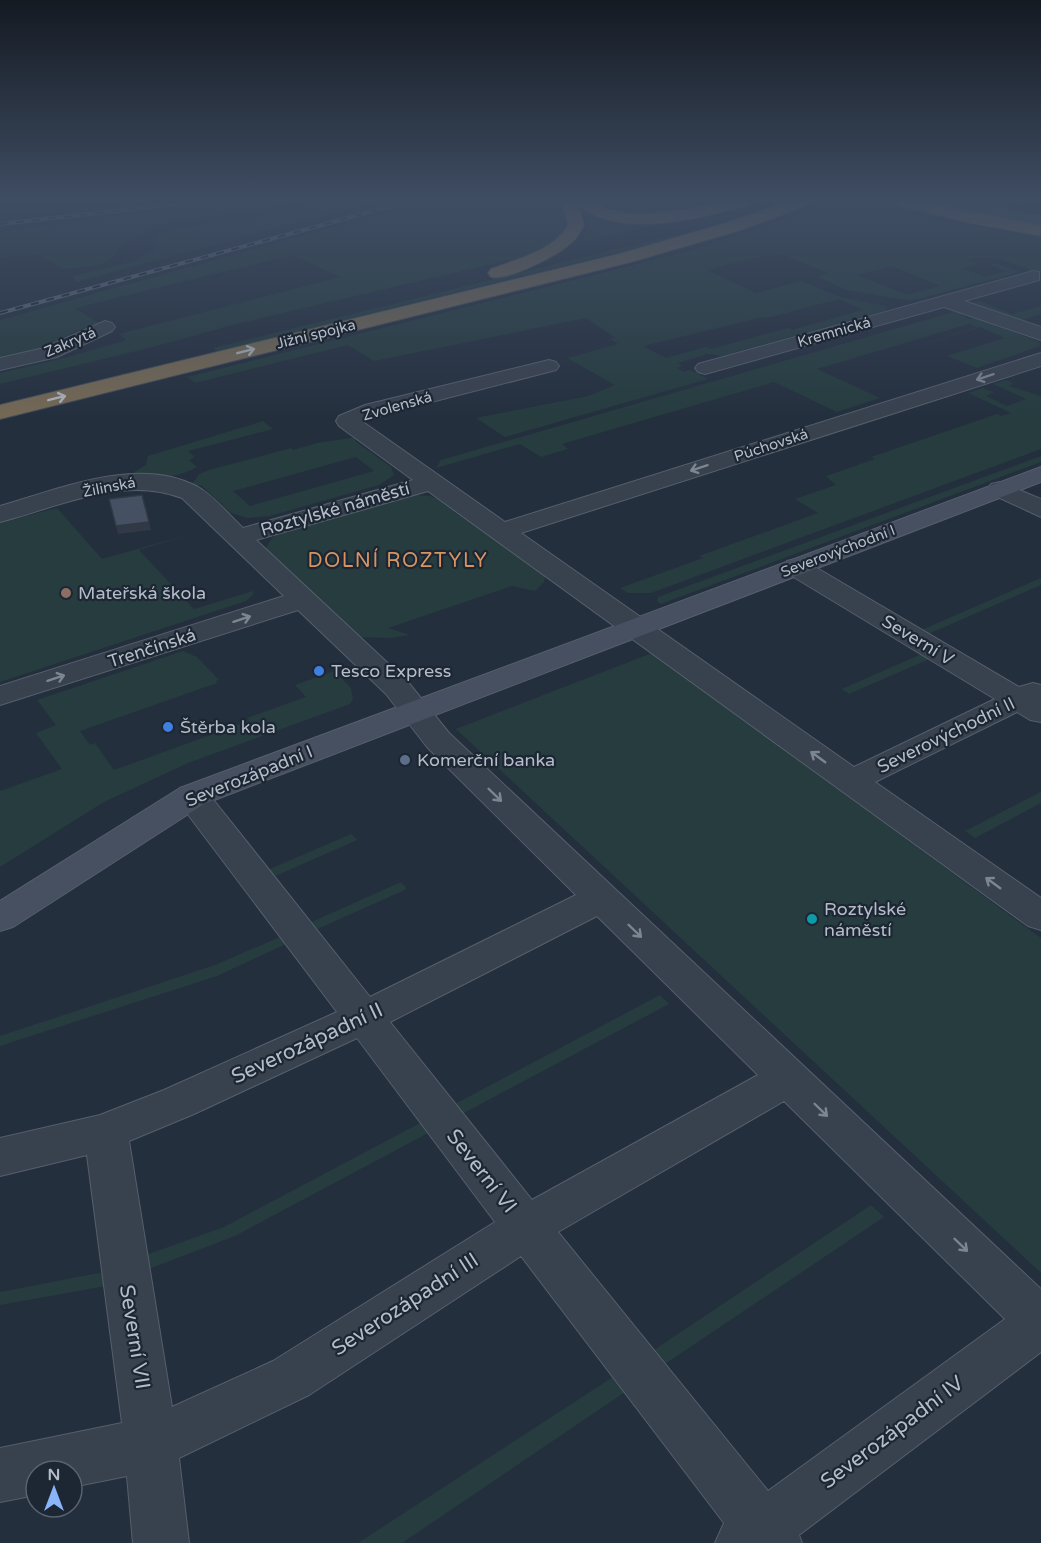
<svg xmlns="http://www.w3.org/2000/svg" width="1041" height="1543" viewBox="0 0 1041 1543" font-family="'Varela Round',sans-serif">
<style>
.green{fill:#263c3f;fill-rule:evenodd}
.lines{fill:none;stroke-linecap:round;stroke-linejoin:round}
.street-casing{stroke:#565f6c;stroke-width:2}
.secondary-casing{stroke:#565f6c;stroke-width:2}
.highway-casing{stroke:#434c59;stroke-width:2}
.street{fill:#38414e;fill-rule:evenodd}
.secondary{fill:#465061;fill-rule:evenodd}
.highway{fill:#746855;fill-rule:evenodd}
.rail-casing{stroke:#5a6575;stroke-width:4}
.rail{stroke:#1d2633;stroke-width:2;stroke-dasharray:8;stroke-linecap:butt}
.shaded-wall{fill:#303945}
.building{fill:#455162;stroke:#303945;stroke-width:1.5}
.oneway{stroke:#aeb4bd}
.oneway2{stroke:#7c8592}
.education-dot{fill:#8d6e63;stroke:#1d2633;stroke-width:2}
.shop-dot{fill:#3f7fe0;stroke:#1d2633;stroke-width:2}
.service-dot{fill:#5c6f8a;stroke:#1d2633;stroke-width:2}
.culture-dot{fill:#0f9aa8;stroke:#1d2633;stroke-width:2}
.labels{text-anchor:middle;stroke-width:4.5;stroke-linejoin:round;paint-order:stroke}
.far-street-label{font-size:15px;fill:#b4bcc9;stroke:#1d2633}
.street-label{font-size:18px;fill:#b4bcc9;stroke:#1d2633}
.poi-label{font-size:18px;fill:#b4bcc9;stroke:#1d2633;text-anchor:start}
.neighbourhood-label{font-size:20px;letter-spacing:1.5px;fill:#d59563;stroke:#1d2633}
.near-street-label{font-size:21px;fill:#b4bcc9;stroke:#1d2633}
</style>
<rect width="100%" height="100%" fill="#242f3e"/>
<g class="green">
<path d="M221 202H292L156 226 117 249C108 270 83 266 62 269L41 255 0 257V232Z"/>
<path d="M326 202H374L76 282 73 276 135 261 156 248V243L151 241C169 226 212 224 235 220 266 215 296 210 326 202Z"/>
<path d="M423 202H562C564 210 570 222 567 230 562 244 531 254 518 258L232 325 153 347 0 384V373L64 358 127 340 119 334 340 277 292 255 75 308 99 323 76 331 47 347 0 359V320Z"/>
<path d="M593 202H730C688 214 633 224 593 202Z"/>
<path d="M836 202H860L928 218 1041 237V274C1018 266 992 252 968 260L977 264 962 269 987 277 1007 271 991 265 995 263 1020 272 910 301 847 290 817 277 828 273 784 255 761 256 707 270 756 293 802 281 840 297 886 306 888 307 885 309 887 310 722 356 708 354 678 363 682 366 677 368 684 372 690 370 708 379 505 437 476 418 588 396 615 385 567 358 618 344 610 339 616 338 586 318 374 361 348 345 195 383 187 377 690 251ZM892 266 940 286 907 295 857 275ZM839 299 863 310 792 330 788 328 711 349 706 347 666 358 643 346 763 317 767 318Z"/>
<path d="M868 202H887L1005 229 923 215Z"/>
<path d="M584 212H589L659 224 581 243 588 227Z"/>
<path d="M674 235 680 237 217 351 213 348Z"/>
<path d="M980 301 1012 314 1041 306V314L1019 321 968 303Z"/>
<path d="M957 311 967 313 961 315 969 319 976 317 1039 342 1040 346 977 368 947 356 1005 338 980 327 895 353 977 327 969 324 817 369 880 398 837 412 774 382 562 444 568 449 541 457 520 444 436 468 441 460Z"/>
<path d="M1006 380 1013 383 1009 386 1041 396V449L651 593H628L620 588 703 558 699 556 818 513 795 499 836 485 826 476 875 459 871 457 997 414 1001 416 1011 413 968 393 983 388 994 392 986 396 1007 406 1026 399 993 384Z"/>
<path d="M263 421 273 429 188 451 195 457 189 460 197 467C176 480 149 477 125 477L146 465 148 456Z"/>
<path d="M357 437 355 441 391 467 394 475 379 485 270 516 248 518 231 513 201 485 194 487 193 483 199 474 209 470 291 448 293 450 317 443ZM356 457 374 471 250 506 233 491Z"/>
<path d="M1041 456V462L661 604 657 601 658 597Z"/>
<path d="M416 495 430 496 446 502 545 576 544 582 535 591 512 586 388 628 410 635 391 638 358 637 269 553 266 548 272 538 285 531 398 498Z"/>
<path d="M57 508 102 559 194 533 139 550 194 609 253 591V595L246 601 0 682V523Z"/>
<path d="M1041 578V585L926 635 919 631Z"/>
<path d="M183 651 197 657 219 680 216 681 217 683 80 731 90 745 95 743 114 770 230 728 249 720 247 718 306 697 295 685 334 671 351 688 353 699 350 704 188 763 104 802 0 867V791L62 769 36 733 56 725 37 700Z"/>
<path d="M926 652 934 657 849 694 842 689Z"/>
<path d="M652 653 1041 938V1273L456 729Z"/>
<path d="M1041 792V803L975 838 965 831Z"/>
<path d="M351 834 357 840 271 878 265 871Z"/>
<path d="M401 882 407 889 313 931 307 924Z"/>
<path d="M280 937 286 944 217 976 0 1046V1036L215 965Z"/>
<path d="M660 995 669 1004 460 1115 453 1105Z"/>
<path d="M422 1122 430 1132 235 1236 146 1270 143 1256 224 1227Z"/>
<path d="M871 1205 884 1217 662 1366 651 1352Z"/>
<path d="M104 1272 106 1286 0 1305V1292Z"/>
<path d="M616 1375 628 1390 402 1543H358Z"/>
</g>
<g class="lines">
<g class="street-casing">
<g id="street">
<path d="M1033 271 1039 272V280L964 301 1041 327V340L944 307 705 374 698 372 695 368 698 364Z"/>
<path d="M105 321 112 323 115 327 112 331 57 357 0 370V358L44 348Z"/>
<path d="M1041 353V366L521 533 854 767 995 699 787 573 783 567 787 561 796 559 805 561 1019 687 1033 683 1041 685V722L1030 720 1017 712 875 782 1041 898V930L1028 926 428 491 256 540 408 682 449 733 1041 1289V1352L799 1535 802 1543H715L724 1523 521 1256 309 1395 179 1458 189 1543H133L127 1476 72 1487V1471H36V1495L0 1502V1448L122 1423 87 1155 0 1176V1138L100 1115 164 1090 337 1012 180 804 175 796 180 788 192 785 204 788 370 997 576 895 427 747 386 694 298 610 0 705V686L284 596 182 498C122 475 59 507 0 522V506C60 489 138 455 198 487 214 496 229 515 243 528L413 480 339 426 336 421 339 416 365 405 549 360 556 362 559 366 556 370 381 415 363 422 505 522ZM597 916 758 1075 532 1200 390 1022ZM357 1038 495 1222 273 1361 172 1407 129 1141 194 1114ZM784 1101 1005 1319 768 1491 558 1232Z"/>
<path d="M1000 482 1041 499V517L991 494 988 489 991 484Z"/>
</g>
</g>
<g class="secondary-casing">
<g id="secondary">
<path d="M941 202H972L1041 217V227L949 207Z"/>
<path d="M1041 467V482L204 804 13 927 0 931V901L180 788Z"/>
</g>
</g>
<g class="highway-casing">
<g id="highway">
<path d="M562 202H596L605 208 619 212 639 214 684 210 723 202H751L749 205C701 218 619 241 578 204L584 225C580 232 577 239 570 244 557 256 507 281 491 277L488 273 491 269C516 259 554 251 568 225Z"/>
<path d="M787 202H811L809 205 738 231 631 262 0 419V405L619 254 726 223Z"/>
<path d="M896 202H924L1041 226V236L970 223 898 205Z"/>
</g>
</g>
<use href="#street" class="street"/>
<use href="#secondary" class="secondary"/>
<use href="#highway" class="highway"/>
<g class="rail-casing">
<g id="rail">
<path d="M0 224 195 202"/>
<path d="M0 313 406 202"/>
</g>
</g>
<use href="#rail" class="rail"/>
</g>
<path class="shaded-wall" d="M149 522 151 530 118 534 116 526Z"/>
<path class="building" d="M142 495 149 522 116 526 109 499Z"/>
<defs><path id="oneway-shaft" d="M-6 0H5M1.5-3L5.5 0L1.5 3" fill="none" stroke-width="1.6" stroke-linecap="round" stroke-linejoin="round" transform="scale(1.5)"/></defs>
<g class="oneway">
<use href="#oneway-shaft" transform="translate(246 351) rotate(-14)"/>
<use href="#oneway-shaft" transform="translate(57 398) rotate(-14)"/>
</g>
<g class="oneway2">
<use href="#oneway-shaft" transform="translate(985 377) rotate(162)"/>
<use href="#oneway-shaft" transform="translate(699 468) rotate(162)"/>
<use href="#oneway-shaft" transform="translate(242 619) rotate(-18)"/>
<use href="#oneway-shaft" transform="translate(56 678) rotate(-18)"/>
<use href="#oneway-shaft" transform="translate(818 757) rotate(-144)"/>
<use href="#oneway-shaft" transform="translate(495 795) rotate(44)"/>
<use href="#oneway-shaft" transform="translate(993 883) rotate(-144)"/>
<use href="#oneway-shaft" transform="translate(635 931) rotate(44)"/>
<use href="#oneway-shaft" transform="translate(821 1110) rotate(44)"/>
<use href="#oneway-shaft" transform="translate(961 1245) rotate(44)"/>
</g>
<linearGradient id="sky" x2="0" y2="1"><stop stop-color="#141a22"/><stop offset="0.48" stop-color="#3f4d63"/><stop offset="1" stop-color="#3f4d63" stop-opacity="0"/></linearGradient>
<rect width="1041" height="418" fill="url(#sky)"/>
<circle class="education-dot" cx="66" cy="593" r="6"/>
<g class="shop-dot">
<circle cx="319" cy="671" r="6"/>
<circle cx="168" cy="727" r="6"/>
</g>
<circle class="service-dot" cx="405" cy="760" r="6"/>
<circle class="culture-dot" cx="812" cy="919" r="6"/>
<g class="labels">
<g class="far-street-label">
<text transform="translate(834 332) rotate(-16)" y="5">Kremnická</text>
<text transform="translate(316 334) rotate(-14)" y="5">Jižní spojka</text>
<text transform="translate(70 342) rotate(-23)" y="5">Zakrytá</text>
<text transform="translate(397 406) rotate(-16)" y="5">Zvolenská</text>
<text transform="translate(771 445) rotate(-18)" y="5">Púchovská</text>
<text transform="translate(109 487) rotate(-11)" y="5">Žilinská</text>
<text transform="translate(838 551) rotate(-21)" y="5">Severovýchodní I</text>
</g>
<g class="street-label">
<text transform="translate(335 509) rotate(-16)" y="6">Roztylské náměstí</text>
<text transform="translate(918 640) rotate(31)" y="6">Severní V</text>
<text transform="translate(152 648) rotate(-18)" y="6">Trenčínská</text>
<text transform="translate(946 735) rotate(-26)" y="6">Severovýchodní II</text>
<text transform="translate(249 776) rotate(-22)" y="6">Severozápadní I</text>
</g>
<g class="poi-label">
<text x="78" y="599">Mateřská škola</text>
<text x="331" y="677">Tesco Express</text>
<text x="180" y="733">Štěrba kola</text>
<text x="417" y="766">Komerční banka</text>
<text x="824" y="915">Roztylské<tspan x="824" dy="21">náměstí</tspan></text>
</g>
<g class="neighbourhood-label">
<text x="398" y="567">DOLNÍ ROZTYLY</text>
</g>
<g class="near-street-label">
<text transform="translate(307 1043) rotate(-25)" y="7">Severozápadní II</text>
<text transform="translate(482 1171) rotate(52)" y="7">Severní VI</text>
<text transform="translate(405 1304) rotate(-33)" y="7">Severozápadní III</text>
<text transform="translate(135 1337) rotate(81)" y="7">Severní VII</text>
<text transform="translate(892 1432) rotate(-37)" y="7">Severozápadní IV</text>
</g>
</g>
<g transform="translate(54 1489)"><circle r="28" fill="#1d2633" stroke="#59626f" stroke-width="1.5"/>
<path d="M0-4.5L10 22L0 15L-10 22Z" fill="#8ab4f8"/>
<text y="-9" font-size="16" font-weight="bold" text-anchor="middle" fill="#b4bcc9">N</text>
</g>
</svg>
